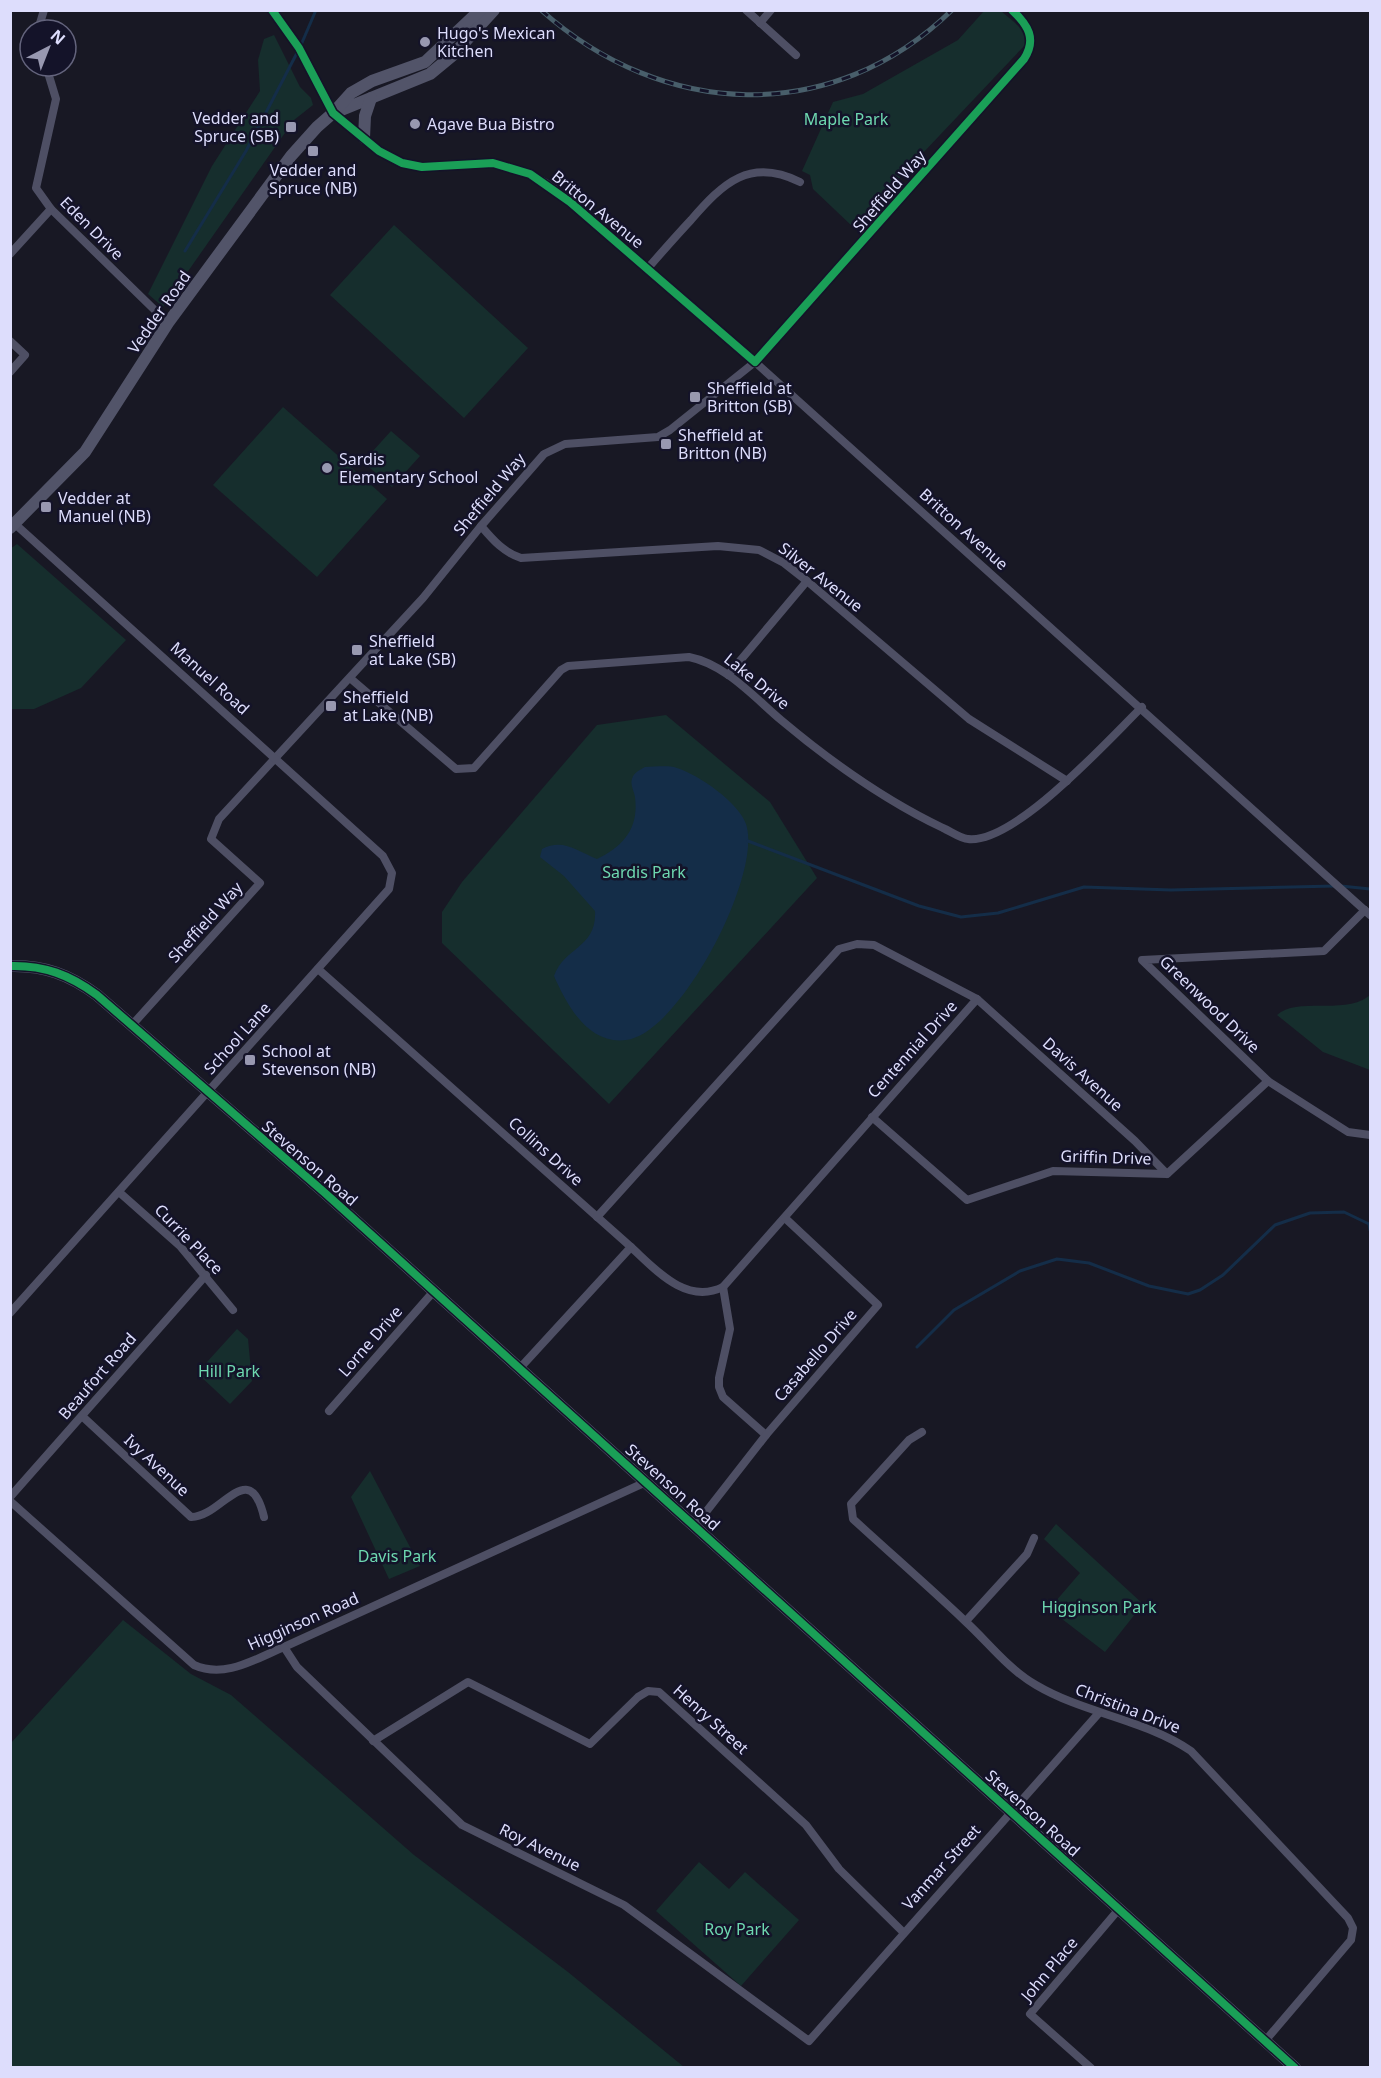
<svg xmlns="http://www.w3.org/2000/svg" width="1381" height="2078" viewBox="0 0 1381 2078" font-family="'Noto Sans',sans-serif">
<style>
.green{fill:#162e2d}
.water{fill:#142d48}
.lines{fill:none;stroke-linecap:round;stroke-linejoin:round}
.stream{stroke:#142d48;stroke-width:3}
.street{stroke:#4e4f64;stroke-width:8}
.secondary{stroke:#525469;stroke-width:12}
.rail-casing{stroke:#485e6a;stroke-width:5}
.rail{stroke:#141329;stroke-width:3;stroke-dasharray:9;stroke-linecap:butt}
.cycleway-casing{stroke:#141329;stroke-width:11}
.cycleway{stroke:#1a9f57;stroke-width:8}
.poi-dot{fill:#9898b0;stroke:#141329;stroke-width:2}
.labels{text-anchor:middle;stroke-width:5;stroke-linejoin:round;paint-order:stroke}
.poi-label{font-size:16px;fill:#ddddfc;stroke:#141329;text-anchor:start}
.park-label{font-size:16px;fill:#6ed8b0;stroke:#141329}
.street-label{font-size:16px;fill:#ddddfc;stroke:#141329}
</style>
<rect width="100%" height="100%" fill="#181824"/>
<g class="green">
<path d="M984 11H1001C1012 21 1026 28 1025 45L853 227 813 189 810 175 802 171 833 102 863 94 958 40Z"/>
<path d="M274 35 300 87 311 98 313 105 294 120 163 307 148 294 212 166 260 91 258 60 264 39Z"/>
<path d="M394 225 528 348 464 418 330 295Z"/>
<path d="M283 407 387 499 317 577 213 485Z"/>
<path d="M391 431 420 456 392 487 363 462Z"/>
<path d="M17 544 126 640 81 688 34 709H11L10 549Z"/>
<path d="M666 715 770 802 817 878 609 1104 442 943V912L462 882 597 725Z"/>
<path d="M1370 995V1070L1323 1052 1277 1015C1298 996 1346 1016 1370 995Z"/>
<path d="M237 1329 248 1339 252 1381 230 1404 197 1373Z"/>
<path d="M370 1471 420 1566 389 1579 351 1497Z"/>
<path d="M1056 1524 1143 1604 1105 1652 1049 1609 1080 1573 1044 1539Z"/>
<path d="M123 1620 191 1674 231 1695 414 1855 568 1972 684 2067H11V1743Z"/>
<path d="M699 1862 729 1889 745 1872 799 1920 741 1986 656 1911Z"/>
</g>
<path class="water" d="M645 767C655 767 668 765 677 768 699 775 738 802 746 824 763 874 680 1034 626 1040 588 1045 567 1005 554 976 564 947 597 948 595 911L564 876 540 857 542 849C563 838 577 851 597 859 624 846 639 828 635 797 634 791 630 785 632 779 634 772 640 770 645 767Z"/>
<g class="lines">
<g class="stream">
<path d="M301 45 316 10"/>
<path d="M185 251 246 151 298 51"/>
<path d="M748 841 919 906 961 917 998 913 1084 887 1171 890 1335 886"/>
<path d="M1341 886 1370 889"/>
<path d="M917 1347 954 1310 1020 1271 1057 1259 1089 1263 1149 1286 1188 1294 1200 1290 1223 1275 1275 1225 1310 1213 1344 1212 1369 1224 1370 1230"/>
</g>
<g class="street">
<path d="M272 10 299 48 333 113 379 151 402 163 422 167 493 163 530 174 551 186 755 362 1370 915"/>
<path d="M746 10 796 55"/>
<path d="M760 23 771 10"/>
<path d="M38 30 44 10"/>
<path d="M46 66 56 99 36 188 51 209 168 323"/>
<path d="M10 254 51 209"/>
<path d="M648 268C662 252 676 236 691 220 723 183 750 157 800 182"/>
<path d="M10 341 25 355 10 372"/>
<path d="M481 526C493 540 503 552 521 558L718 546 759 550 784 563 807 581 969 719 1067 781"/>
<path d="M728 675 807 581"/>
<path d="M350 678 456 769 474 768 561 670 568 666 689 657C725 664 754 697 781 720 831 762 884 800 943 828 950 831 961 839 968 839 1015 844 1108 740 1142 707"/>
<path d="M1365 910 1324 951 1142 960 1268 1081 1348 1132 1370 1135"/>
<path d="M318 969 631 1247 520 1368"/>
<path d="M977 999 1135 1141 1167 1174"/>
<path d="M132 1025 260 883 211 839 219 819 423 598 481 526 544 454 565 444 658 437 670 430 755 362 1024 59C1037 39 1028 25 1012 10"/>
<path d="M872 1117 967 1200 1053 1171 1167 1174 1268 1081"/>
<path d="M119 1192 180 1246 233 1310"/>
<path d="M597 1217 839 949 857 944 874 945 977 999 723 1287C686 1305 656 1270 631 1247"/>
<path d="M723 1287 730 1329 719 1378V1387L723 1397 766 1435"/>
<path d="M10 1313 389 889 392 873 383 856 15 524"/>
<path d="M329 1411 434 1291"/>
<path d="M82 1416 191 1517C221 1518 249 1455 264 1517"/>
<path d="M922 1432 909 1440 851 1504 853 1519C890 1553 928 1586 965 1621 988 1642 1008 1669 1036 1685 1085 1714 1144 1719 1191 1751L1348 1918 1353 1928 1351 1940 1265 2041"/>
<path d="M10 1497 206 1275"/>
<path d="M10 1501 194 1665C225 1679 255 1659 284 1647L646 1482"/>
<path d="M695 1526 766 1435 878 1305 785 1218"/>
<path d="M966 1621 1027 1554 1034 1538"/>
<path d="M284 1647 297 1667 462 1825 624 1905 809 2041 1098 1714"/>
<path d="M373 1741 468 1682 590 1744 638 1697 648 1691 659 1692 806 1825 839 1869 903 1932"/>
<path d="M1091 2068 1030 2014 1119 1909"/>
</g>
<g class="secondary">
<path d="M334 113 430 74 453 55 494 10"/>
<path d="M364 138 365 116 371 98"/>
<path d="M10 528 85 452 168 323 291 156 317 127 333 113 351 93 372 81 425 62 480 10"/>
<path d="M10 966C44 965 70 975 97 995L325 1193 1295 2068"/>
</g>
<g class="rail-casing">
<path id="rail" d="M541 10C663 119 832 127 952 10"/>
</g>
<use href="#rail" class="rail"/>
<g class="cycleway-casing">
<g id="cycleway">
<path d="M272 10 299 48 333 113 379 151 402 163 422 167 493 163 530 174 570 202 755 362 1024 59C1037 39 1028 25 1012 10"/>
<path d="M10 966C44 965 70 975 97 995L325 1193 1295 2068"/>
</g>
</g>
<use href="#cycleway" class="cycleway"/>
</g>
<g class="poi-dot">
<circle cx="425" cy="42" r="6"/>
<circle cx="415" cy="124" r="6"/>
<rect x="285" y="121" width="12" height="12" rx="3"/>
<rect x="307" y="145" width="12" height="12" rx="3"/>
<rect x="689" y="391" width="12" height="12" rx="3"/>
<rect x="660" y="438" width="12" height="12" rx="3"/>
<circle cx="327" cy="468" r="6"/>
<rect x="40" y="501" width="12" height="12" rx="3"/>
<rect x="351" y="644" width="12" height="12" rx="3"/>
<rect x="325" y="700" width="12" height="12" rx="3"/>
<rect x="244" y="1054" width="12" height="12" rx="3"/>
</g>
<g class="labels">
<g class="poi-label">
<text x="437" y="39">Hugo's Mexican<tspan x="437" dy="18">Kitchen</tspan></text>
<text x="279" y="124" text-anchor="end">Vedder and<tspan x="279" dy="18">Spruce (SB)</tspan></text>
<text x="427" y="130">Agave Bua Bistro</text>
<text x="313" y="176" text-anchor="middle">Vedder and<tspan x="313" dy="18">Spruce (NB)</tspan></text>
<text x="707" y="394">Sheffield at<tspan x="707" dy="18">Britton (SB)</tspan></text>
<text x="678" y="441">Sheffield at<tspan x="678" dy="18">Britton (NB)</tspan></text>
<text x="339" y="465">Sardis<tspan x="339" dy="18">Elementary School</tspan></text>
<text x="58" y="504">Vedder at<tspan x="58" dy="18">Manuel (NB)</tspan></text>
<text x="369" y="647">Sheffield<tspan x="369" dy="18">at Lake (SB)</tspan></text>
<text x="343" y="703">Sheffield<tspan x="343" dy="18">at Lake (NB)</tspan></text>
<text x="262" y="1057">School at<tspan x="262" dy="18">Stevenson (NB)</tspan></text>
</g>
<g class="park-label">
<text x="846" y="125">Maple Park</text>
<text x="644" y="878">Sardis Park</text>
<text x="229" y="1377">Hill Park</text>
<text x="397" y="1562">Davis Park</text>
<text x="1099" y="1613">Higginson Park</text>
<text x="737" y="1935">Roy Park</text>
</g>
<g class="street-label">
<text transform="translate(889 191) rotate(-49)" y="6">Sheffield Way</text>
<text transform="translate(598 209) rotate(39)" y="6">Britton Avenue</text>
<text transform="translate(92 228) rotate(45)" y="6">Eden Drive</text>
<text transform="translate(159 312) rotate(-55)" y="6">Vedder Road</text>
<text transform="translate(489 494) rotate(-50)" y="6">Sheffield Way</text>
<text transform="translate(964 529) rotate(42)" y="6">Britton Avenue</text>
<text transform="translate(821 577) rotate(38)" y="6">Silver Avenue</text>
<text transform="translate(210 678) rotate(42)" y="6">Manuel Road</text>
<text transform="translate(757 681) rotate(39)" y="6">Lake Drive</text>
<text transform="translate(205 922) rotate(-48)" y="6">Sheffield Way</text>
<text transform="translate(1210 1004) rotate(44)" y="6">Greenwood Drive</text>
<text transform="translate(237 1038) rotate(-48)" y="6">School Lane</text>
<text transform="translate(912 1049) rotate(-48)" y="6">Centennial Drive</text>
<text transform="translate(1083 1074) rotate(42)" y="6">Davis Avenue</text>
<text transform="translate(546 1151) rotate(42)" y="6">Collins Drive</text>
<text transform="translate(1106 1157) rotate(2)" y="6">Griffin Drive</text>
<text transform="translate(310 1163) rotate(41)" y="6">Stevenson Road</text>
<text transform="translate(189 1239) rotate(46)" y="6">Currie Place</text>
<text transform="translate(370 1341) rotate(-49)" y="6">Lorne Drive</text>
<text transform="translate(815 1355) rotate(-49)" y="6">Casabello Drive</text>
<text transform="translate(97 1376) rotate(-49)" y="6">Beaufort Road</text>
<text transform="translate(157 1465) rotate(43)" y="6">Ivy Avenue</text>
<text transform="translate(673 1487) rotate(42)" y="6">Stevenson Road</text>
<text transform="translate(303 1621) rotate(-24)" y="6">Higginson Road</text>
<text transform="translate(1128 1708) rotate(21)" y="6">Christina Drive</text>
<text transform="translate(711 1719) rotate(42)" y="6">Henry Street</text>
<text transform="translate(1033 1813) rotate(42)" y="6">Stevenson Road</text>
<text transform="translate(540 1847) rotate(26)" y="6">Roy Avenue</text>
<text transform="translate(941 1867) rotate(-48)" y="6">Vanmar Street</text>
<text transform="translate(1049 1969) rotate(-50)" y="6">John Place</text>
</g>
</g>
<rect width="1381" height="2078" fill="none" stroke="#ddddfc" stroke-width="24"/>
<g transform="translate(48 48) rotate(42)"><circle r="28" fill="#141329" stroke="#64647d" stroke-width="1.5"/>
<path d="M0-4.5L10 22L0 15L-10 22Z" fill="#9898b0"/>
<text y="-9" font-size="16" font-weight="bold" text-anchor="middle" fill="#ddddfc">N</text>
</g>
</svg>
